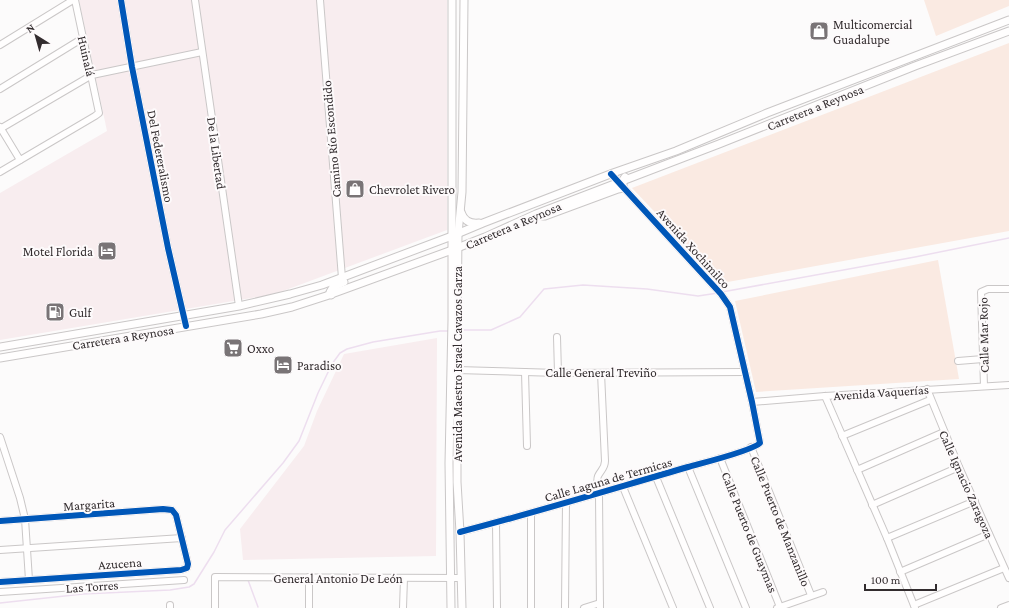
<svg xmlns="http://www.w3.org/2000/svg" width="1009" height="608" viewBox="0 0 1009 608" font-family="'Crimson Pro',serif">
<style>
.built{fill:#f8edef}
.green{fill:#faeae2}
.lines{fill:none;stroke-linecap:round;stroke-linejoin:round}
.stream{stroke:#eddeef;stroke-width:1.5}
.minor-casing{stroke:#cac7c7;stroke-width:8}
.major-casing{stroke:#cac7c7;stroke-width:9}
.minor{stroke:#fffefe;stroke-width:6}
.major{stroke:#fffefe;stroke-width:7}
.cycleway-casing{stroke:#fdfafb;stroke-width:8}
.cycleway{stroke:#0057b8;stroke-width:6}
.labels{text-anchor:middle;stroke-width:4;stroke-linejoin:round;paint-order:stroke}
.poi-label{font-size:13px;fill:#322c2e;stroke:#fdfafb;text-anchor:start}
.street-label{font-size:13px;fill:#322c2e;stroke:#fdfafb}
</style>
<rect width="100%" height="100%" fill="#fcfbfb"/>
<g class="built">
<path d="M79 0H447V230L275 294 0 340V193L107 131Z"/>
<path d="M437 338 436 556 243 560 240 529 304 446 317 411 344 354Z"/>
</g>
<g class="green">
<path d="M924 0H1009V6L936 36Z"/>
<path d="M1009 43V231L722 283 632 188Z"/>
<path d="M938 260 959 379 756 392 735 301Z"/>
</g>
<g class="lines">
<g class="stream">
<path d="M722 292 915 257 1009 238"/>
<path d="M459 330H491L520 317 544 289 583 285 647 289 698 296 718 293"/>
<path d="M248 580 258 607"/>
<path d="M0 603 83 594 170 590 189 587 194 584 214 552 225 530 283 463 299 441 318 393 332 364 340 353 347 349 373 342 440 331H449"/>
</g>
<g class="minor-casing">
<g id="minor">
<path d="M121 0 132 67 168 248 186 326"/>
<path d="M195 0 239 306"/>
<path d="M320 0 342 278"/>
<path d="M0 45 73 0"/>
<path d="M0 89 83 38"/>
<path d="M0 127 20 160"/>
<path d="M0 129 92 75 202 52"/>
<path d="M0 172 95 116 99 113 75 0"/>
<path d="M557 337 558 373"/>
<path d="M958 361 983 359"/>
<path d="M457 370 558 373 745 372"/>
<path d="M525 372 527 446"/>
<path d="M984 386 981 292 988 289H1009"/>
<path d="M927 389 959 467 1009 578"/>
<path d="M825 396 887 538 915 608"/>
<path d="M752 402 825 396 1009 385"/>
<path d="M842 436 930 400"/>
<path d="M0 437 20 498 25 519 29 580"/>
<path d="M751 447 811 595"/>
<path d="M720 458 780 607"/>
<path d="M688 467 746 608"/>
<path d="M857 470 944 432"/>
<path d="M656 477 710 608"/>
<path d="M623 487 673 608"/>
<path d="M872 505 959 467"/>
<path d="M0 521 163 509 172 510 176 515 188 564 187 568 181 570 0 582"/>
<path d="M496 523 497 608"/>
<path d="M460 532C537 512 612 489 688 467 702 463 752 451 760 443L752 402 730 307 721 294 611 174"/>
<path d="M887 538 975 501"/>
<path d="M0 550 182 538"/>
<path d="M900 572 989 534"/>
<path d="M0 592 184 580"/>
<path d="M914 605 1004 568"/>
<path d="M170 608V605"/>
<path d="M215 608V577L461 578"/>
<path d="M309 608V577"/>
<path d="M403 608 404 578"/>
<path d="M531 608V513"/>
<path d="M565 608 566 502"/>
<path d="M584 608 600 603"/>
<path d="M600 608 599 494C598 489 596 481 598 476 601 470 605 468 605 461L601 373"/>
<path d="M777 608 823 592"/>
<path d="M1001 608 1009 605"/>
</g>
</g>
<g class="major-casing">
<g id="major">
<path d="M461 212C464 221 470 224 479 223"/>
<path d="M537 215 542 216H545L618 189 623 188V180L625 177"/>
<path d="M331 295 330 292 333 287 344 282"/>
<path d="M0 347 239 306 290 294 322 285 452 236 483 223 613 173 676 151 767 113 1009 20"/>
<path d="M0 358 261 314 292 307 326 296 452 250 485 237 536 214 719 144 915 66 1009 31"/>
<path d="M451 608 449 463 452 320V0"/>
<path d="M462 608 460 532 457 482V339L458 234 462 192 464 0"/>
</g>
</g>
<use href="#minor" class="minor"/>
<use href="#major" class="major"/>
<g class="cycleway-casing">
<g id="cycleway">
<path d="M121 0 132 67 168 248 186 326"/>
<path d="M0 521 163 509 172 510 176 515 188 564 187 568 181 570 0 582"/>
<path d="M460 532C537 512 612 489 688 467 702 463 752 451 760 443L752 402 730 307 721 294 611 174"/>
</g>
</g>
<use href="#cycleway" class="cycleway"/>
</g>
<defs>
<g id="shop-square" transform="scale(1)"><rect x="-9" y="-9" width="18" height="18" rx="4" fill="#797476" stroke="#fdfafb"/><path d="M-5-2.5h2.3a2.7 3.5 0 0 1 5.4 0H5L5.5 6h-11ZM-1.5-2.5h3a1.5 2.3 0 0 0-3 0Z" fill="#fff"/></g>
<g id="hotel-square" transform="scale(1)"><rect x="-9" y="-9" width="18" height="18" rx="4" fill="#797476" stroke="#fdfafb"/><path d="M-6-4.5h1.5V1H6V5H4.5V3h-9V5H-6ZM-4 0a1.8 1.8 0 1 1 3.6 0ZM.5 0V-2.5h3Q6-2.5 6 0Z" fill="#fff"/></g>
<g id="fuel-square" transform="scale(1)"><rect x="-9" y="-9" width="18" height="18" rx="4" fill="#797476" stroke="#fdfafb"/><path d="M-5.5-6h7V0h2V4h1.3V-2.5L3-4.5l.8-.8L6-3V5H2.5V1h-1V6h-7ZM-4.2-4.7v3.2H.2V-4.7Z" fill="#fff"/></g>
<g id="supermarket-square" transform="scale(1)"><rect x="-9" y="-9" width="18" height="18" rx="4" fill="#797476" stroke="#fdfafb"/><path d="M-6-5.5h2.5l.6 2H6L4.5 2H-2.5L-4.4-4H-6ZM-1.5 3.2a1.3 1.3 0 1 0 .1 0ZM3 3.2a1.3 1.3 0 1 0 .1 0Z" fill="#fff"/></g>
</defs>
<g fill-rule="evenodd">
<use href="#shop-square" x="819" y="31"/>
<use href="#shop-square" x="355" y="189"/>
<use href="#hotel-square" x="107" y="251"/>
<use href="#fuel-square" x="55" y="312"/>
<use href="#supermarket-square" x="233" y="348"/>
<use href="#hotel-square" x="283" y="365"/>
</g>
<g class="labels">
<g class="poi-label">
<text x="833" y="29">Multicomercial<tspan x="833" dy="15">Guadalupe</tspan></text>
<text x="369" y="194">Chevrolet Rivero</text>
<text x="93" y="256" text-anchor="end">Motel Florida</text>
<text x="69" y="317">Gulf</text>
<text x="247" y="353">Oxxo</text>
<text x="297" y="370">Paradiso</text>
</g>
<g class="street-label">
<text transform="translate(87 56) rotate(77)" y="5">Huinalá</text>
<text transform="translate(815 107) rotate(-22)" y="5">Carretera a Reynosa</text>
<text transform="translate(331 139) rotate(-95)" y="5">Camino Río Escondido</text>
<text transform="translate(217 153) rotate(82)" y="5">De la Libertad</text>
<text transform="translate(161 156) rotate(79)" y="5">Del Federeralismo</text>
<text transform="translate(513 225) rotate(-23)" y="5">Carretera a Reynosa</text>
<text transform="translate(694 248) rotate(48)" y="5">Avenida Xochimilco</text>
<text transform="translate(983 335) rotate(-91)" y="5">Calle Mar Rojo</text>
<text transform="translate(123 337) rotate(-9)" y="5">Carretera a Reynosa</text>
<text transform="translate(457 364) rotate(-90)" y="5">Avenida Maestro Israel Cavazos Garza</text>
<text x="601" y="377">Calle General Treviño</text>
<text transform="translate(881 392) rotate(-4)" y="5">Avenida Vaquerías</text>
<text transform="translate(608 479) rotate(-16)" y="5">Calle Laguna de Termicas</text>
<text transform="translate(967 484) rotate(66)" y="5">Calle Ignacio Zaragoza</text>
<text transform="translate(89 504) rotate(-4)" y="5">Margarita</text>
<text transform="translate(781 521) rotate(68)" y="5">Calle Puerto de Manzanillo</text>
<text transform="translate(750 532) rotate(68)" y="5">Calle Puerto de Guaymas</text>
<text transform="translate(120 563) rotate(-4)" y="5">Azucena</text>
<text x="338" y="583">General Antonio De León</text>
<text transform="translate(92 586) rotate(-4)" y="5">Las Torres</text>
</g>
</g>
<g transform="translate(36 36) rotate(323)" stroke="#fdfafb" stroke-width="3" paint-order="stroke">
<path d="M0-3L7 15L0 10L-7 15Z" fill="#322c2e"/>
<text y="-6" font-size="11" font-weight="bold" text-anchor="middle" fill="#322c2e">N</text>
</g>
<path d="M865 584v6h71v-6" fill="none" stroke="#322c2e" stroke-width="2"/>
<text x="871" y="584" font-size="12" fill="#322c2e" stroke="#fdfafb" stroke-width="3" paint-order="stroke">100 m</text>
</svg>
